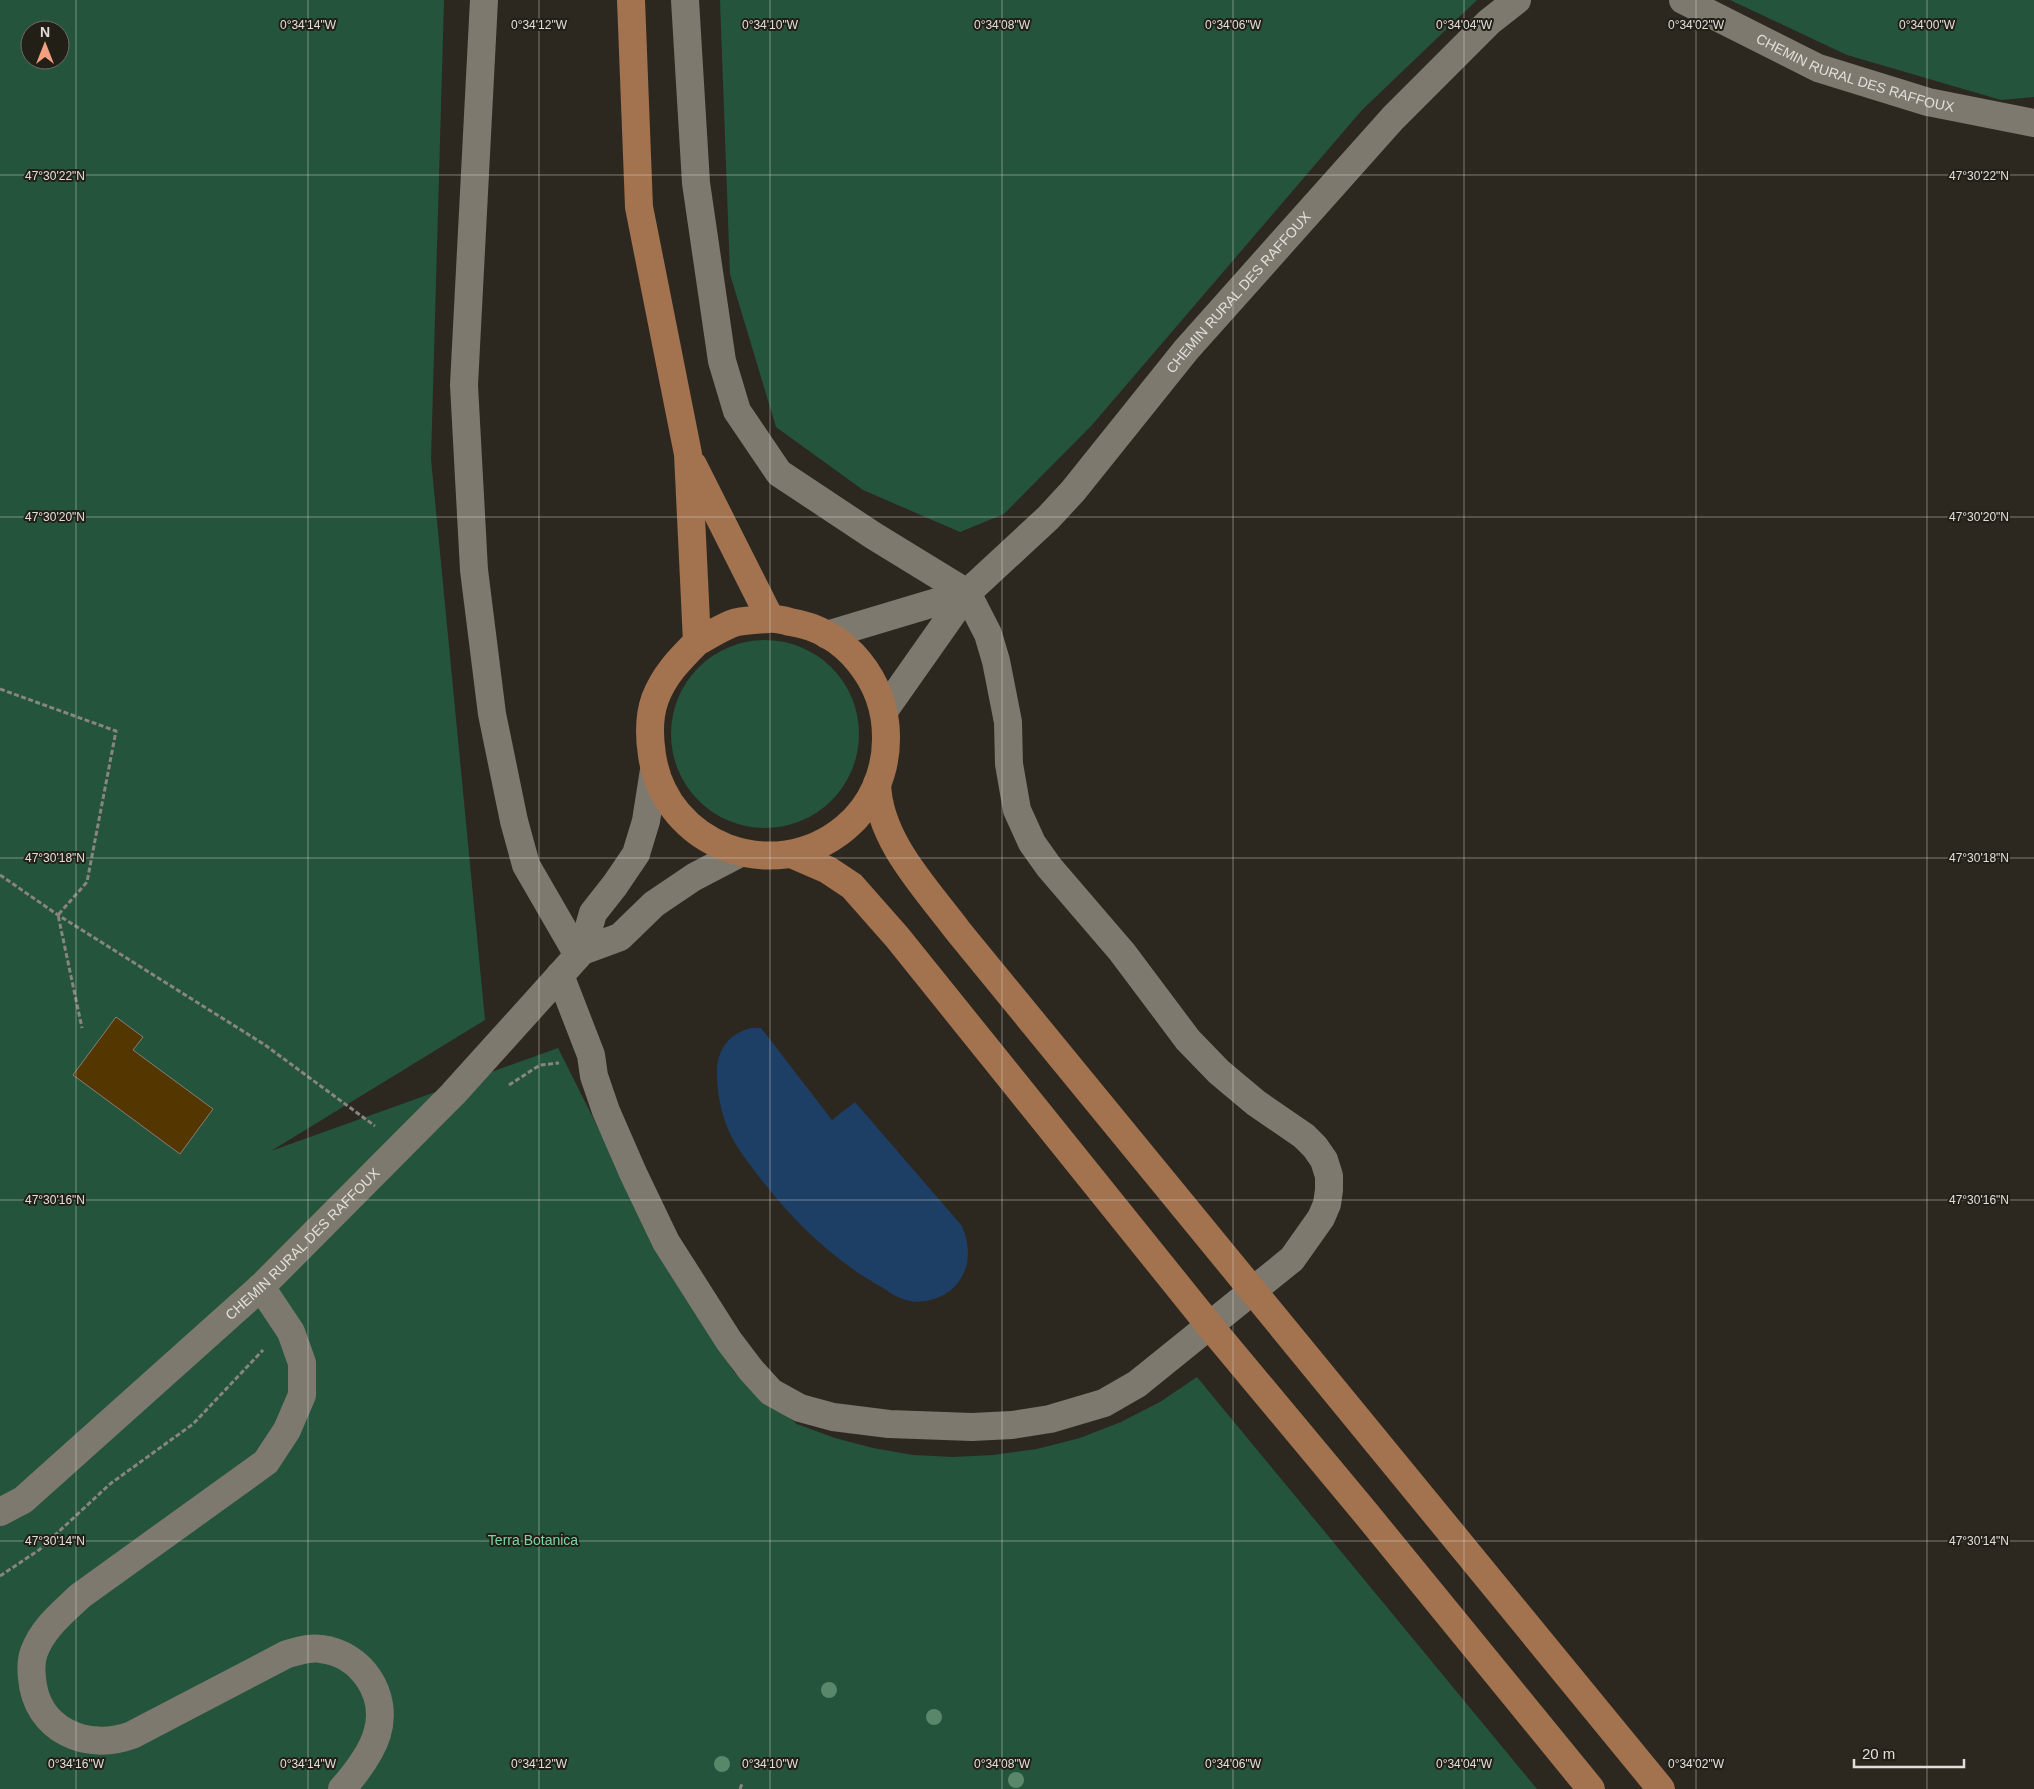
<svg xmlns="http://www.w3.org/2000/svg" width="2034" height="1789" viewBox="0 0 2034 1789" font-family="Arial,sans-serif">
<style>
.green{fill:#24543c;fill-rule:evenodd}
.water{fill:#1e3f65}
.building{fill:#543600;stroke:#857e75}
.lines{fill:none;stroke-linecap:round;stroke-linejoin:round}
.path{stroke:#88857e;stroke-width:3;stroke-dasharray:5 2.5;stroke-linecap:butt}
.minor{stroke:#7d796f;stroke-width:28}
.major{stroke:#a3724e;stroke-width:28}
.tree{fill:#59876a}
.ticks{fill:none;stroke:#e2dfda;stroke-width:1;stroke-opacity:0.45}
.labels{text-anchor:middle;stroke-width:4;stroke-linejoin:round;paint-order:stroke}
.street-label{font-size:14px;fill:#e2dfda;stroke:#221f17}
.park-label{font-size:14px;fill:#7ed4a6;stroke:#221f17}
.ticks-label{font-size:12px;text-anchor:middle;fill:#e2dfda;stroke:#221f17;stroke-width:4;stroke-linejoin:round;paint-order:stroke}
</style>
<rect width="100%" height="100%" fill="#2c2820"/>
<g class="green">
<path d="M0 0H444L431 459 485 1020 271 1151 558 1048 664 1259 734 1372 797 1424 835 1438 873 1448 913 1455 953 1457 993 1455 1037 1449 1080 1438 1121 1422 1160 1402 1197 1377 1537 1789H0ZM30 30H60V60H30Z"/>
<path d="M720 0H1477L1362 110 1092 425 1004 514 960 532 863 490 776 427 730 274Z"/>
<path d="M1730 0H2034V97L2001 100 1847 55Z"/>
<circle cx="765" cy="734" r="94"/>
</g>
<path class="water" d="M751 1028H761L832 1120 855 1102 962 1226C970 1245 971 1265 958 1283 946 1298 922 1306 903 1299 896 1297 890 1292 883 1288 834 1261 794 1222 760 1178 748 1162 735 1146 727 1127 721 1110 717 1093 717 1075 716 1051 728 1034 751 1028Z"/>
<path class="building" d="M116 1017 143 1037 133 1050 213 1109 180 1154 73 1075Z"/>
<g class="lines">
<g class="path">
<path d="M0 689 116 731 87 882 58 915 82 1028"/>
<path d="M0 875 58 915 265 1045 375 1126"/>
<path d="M509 1085 540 1065 559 1063"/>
<path d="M0 1576 39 1550 110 1484 193 1424 263 1350"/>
<path d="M827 1688H830L831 1690 828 1692Z"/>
<rect x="932" y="1715" width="3" height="4"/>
<path d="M720 1762H723V1765H719Z"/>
<path d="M1015 1778H1018L1017 1782 1014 1781Z"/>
<path d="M740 1789 742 1784"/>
</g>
<g class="minor">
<path d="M484 0 464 385 474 570 492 714 514 821 526 865 578 955"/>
<path id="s1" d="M1683 0 1818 68 1928 102 2034 123"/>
<path d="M827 635 967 593"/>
<path id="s2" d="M884 711 967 593 1048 518 1073 491 1186 350 1393 118 1489 22 1517 0"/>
<path d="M582 951 593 913 615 885 636 854 646 821 654 770"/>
<path d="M560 975 591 1055 594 1076 606 1111 633 1173 666 1242 729 1341 751 1370 771 1392 800 1408 833 1417 889 1424 972 1427 1012 1425 1050 1419 1104 1403 1137 1384 1292 1259 1321 1218 1327 1204 1329 1190V1176L1324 1160 1315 1147 1304 1136 1256 1103 1219 1072 1188 1040 1122 952 1049 867 1032 843 1017 810 1009 764 1008 722 996 661 988 634 967 593 874 536 779 473 737 411 722 361 696 183 685 0"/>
<path d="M261 1287 291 1332 302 1363V1395L287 1430 266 1462 80 1596C62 1613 43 1628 34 1652 31 1660 31 1669 32 1678 36 1730 87 1752 132 1735L287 1654C299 1651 310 1647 321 1649 362 1654 389 1695 377 1734 371 1754 356 1773 342 1789"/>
<path id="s3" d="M0 1512 23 1500 261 1287 453 1094 582 951 620 937 654 904 694 877 740 853"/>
</g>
<g class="major">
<path d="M631 0 639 207 688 454 697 642C680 659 664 675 655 699 649 716 649 736 652 755 665 846 774 887 845 828 872 806 886 772 886 739 887 682 846 630 790 622 783 620 775 618 768 619 757 620 741 620 731 624 719 629 708 636 697 642"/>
<path d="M693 465 770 618"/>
<path d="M877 784C879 841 926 888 958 931L1661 1789"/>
<path d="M791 854 828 870 852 886 897 937 1214 1331 1364 1511 1591 1789"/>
</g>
</g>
<g class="tree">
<circle cx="829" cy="1690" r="8"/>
<circle cx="934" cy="1717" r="8"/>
<circle cx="722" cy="1764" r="8"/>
<circle cx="1016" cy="1780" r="8"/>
</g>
<path class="ticks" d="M76 0V1789M308 0V1789M539 0V1789M770 0V1789M1002 0V1789M1233 0V1789M1464 0V1789M1696 0V1789M1927 0V1789M0 175H2034M0 517H2034M0 858H2034M0 1200H2034M0 1541H2034"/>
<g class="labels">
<g class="street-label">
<text dy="5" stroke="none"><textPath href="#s1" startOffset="188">CHEMIN RURAL DES RAFFOUX</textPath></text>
<text dy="5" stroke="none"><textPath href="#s2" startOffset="550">CHEMIN RURAL DES RAFFOUX</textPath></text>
<text dy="5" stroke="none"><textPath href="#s3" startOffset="405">CHEMIN RURAL DES RAFFOUX</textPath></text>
</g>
<g class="park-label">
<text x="533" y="1545">Terra Botanica</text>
</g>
</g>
<g class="ticks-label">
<text x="308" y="29">0°34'14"W</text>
<text x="539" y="29">0°34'12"W</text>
<text x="770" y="29">0°34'10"W</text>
<text x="1002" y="29">0°34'08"W</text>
<text x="1233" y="29">0°34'06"W</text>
<text x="1464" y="29">0°34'04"W</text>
<text x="1696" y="29">0°34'02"W</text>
<text x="1927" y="29">0°34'00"W</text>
<text x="55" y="180">47°30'22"N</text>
<text x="1979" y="180">47°30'22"N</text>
<text x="55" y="521">47°30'20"N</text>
<text x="1979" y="521">47°30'20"N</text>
<text x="55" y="862">47°30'18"N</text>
<text x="1979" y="862">47°30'18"N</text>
<text x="55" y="1204">47°30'16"N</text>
<text x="1979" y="1204">47°30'16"N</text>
<text x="55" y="1545">47°30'14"N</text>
<text x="1979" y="1545">47°30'14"N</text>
<text x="76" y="1768">0°34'16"W</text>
<text x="308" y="1768">0°34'14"W</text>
<text x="539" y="1768">0°34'12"W</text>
<text x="770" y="1768">0°34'10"W</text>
<text x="1002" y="1768">0°34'08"W</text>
<text x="1233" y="1768">0°34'06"W</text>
<text x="1464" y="1768">0°34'04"W</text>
<text x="1696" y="1768">0°34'02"W</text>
</g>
<g transform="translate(45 45)"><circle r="24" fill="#221f17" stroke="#6f6c65"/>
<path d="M0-4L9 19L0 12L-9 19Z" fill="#f2a07f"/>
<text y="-8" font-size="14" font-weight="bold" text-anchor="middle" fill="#e2dfda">N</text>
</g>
<path d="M1854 1759v8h110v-8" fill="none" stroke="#e2dfda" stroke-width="2.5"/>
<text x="1862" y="1759" font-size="15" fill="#e2dfda" stroke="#221f17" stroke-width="4" paint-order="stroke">20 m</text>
</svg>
